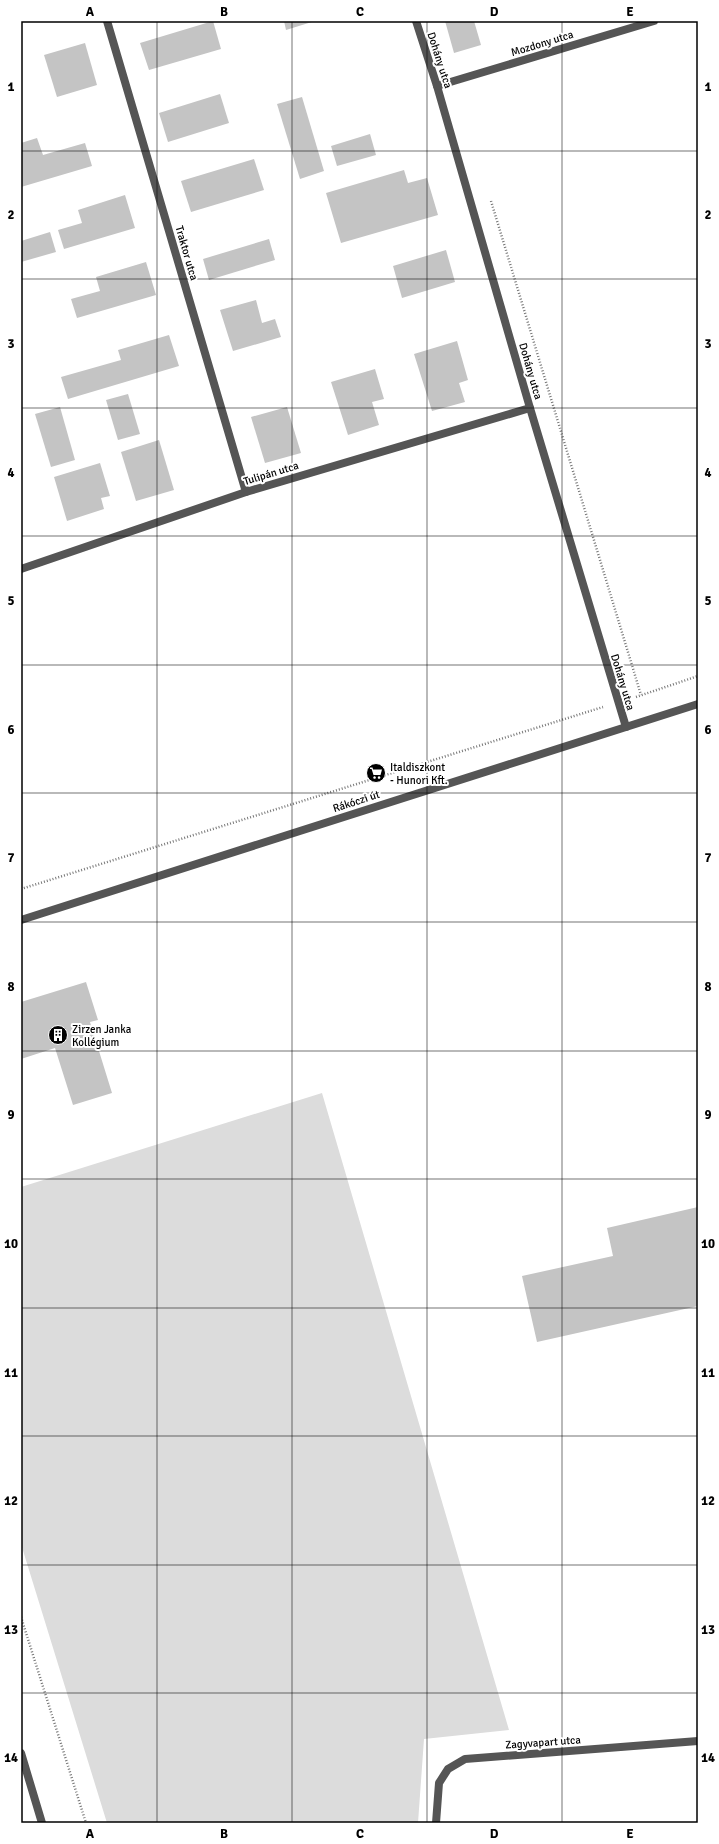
<svg xmlns="http://www.w3.org/2000/svg" width="719" height="1844" viewBox="0 0 719 1844" font-family="Signika,sans-serif">
<style>
.green{fill:#dcdcdc}
.building{fill:#c4c4c4}
.lines{fill:none;stroke-linecap:round;stroke-linejoin:round}
.path{stroke:#777;stroke-width:2.5;stroke-dasharray:1 2;stroke-linecap:butt}
.minor{stroke:#555;stroke-width:8}
.tertiary{stroke:#555;stroke-width:8}
.grid{fill:none;stroke:#000;stroke-width:1;stroke-opacity:0.55}
.labels{text-anchor:middle;stroke-width:4;stroke-linejoin:round;paint-order:stroke}
.street-label{font-size:11px;fill:#000;stroke:#fff}
.poi-label{font-size:11px;fill:#000;stroke:#fff;text-anchor:start}
.neatline{fill:none;stroke:#000;stroke-width:1.5}
.grid-label{font-size:13px;text-anchor:middle;font-weight:bold;fill:#000}
</style>
<rect width="100%" height="100%" fill="#fff"/>
<path class="green" d="M322 1093 509 1730 424 1739 418 1823H107L21 1544V1187Z"/>
<g class="building">
<path d="M213 21 221 49 149 70 140 43Z"/>
<path d="M284 21H315L286 30Z"/>
<path d="M445 21H474L481 45 454 53Z"/>
<path d="M85 43 97 85 57 97 44 55Z"/>
<path d="M220 94 229 123 168 142 159 113Z"/>
<path d="M302 97 324 171 300 179 277 104Z"/>
<path d="M370 134 376 155 337 166 331 146Z"/>
<path d="M37 138 43 155 85 143 92 166 21 187V143Z"/>
<path d="M254 159 264 190 191 212 181 181Z"/>
<path d="M404 170 408 183 427 178 438 215 341 243 326 193Z"/>
<path d="M125 195 135 228 64 249 58 230 82 223 78 210Z"/>
<path d="M50 232 56 252 21 262V241Z"/>
<path d="M269 239 275 260 209 280 203 259Z"/>
<path d="M446 250 455 282 402 298 393 266Z"/>
<path d="M146 262 156 295 77 318 71 299 100 291 96 277Z"/>
<path d="M256 300 262 323 275 319 281 337 233 351 220 310Z"/>
<path d="M169 335 179 366 68 399 61 377 121 360 118 350Z"/>
<path d="M457 341 468 380 459 383 465 402 432 411 414 354Z"/>
<path d="M375 369 384 399 372 402 379 425 348 435 331 382Z"/>
<path d="M128 394 140 434 118 440 106 400Z"/>
<path d="M60 407 75 460 51 467 35 414Z"/>
<path d="M287 407 301 453 265 463 251 417Z"/>
<path d="M159 440 174 490 136 501 121 452Z"/>
<path d="M100 463 110 496 101 498 104 509 67 521 54 477Z"/>
<path d="M86 982 98 1020 90 1022 112 1093 73 1105 55 1048 21 1059V1002Z"/>
<path d="M698 1207V1306L537 1342 522 1276 613 1256 607 1228Z"/>
</g>
<g class="lines">
<g class="path">
<path d="M491 201 641 695"/>
<path d="M636 697 698 676"/>
<path d="M21 889 603 707"/>
<path d="M21 1617 86 1823"/>
</g>
<g class="minor">
<path d="M107 21 246 492"/>
<path d="M416 21 437 86 530 408 626 727"/>
<path d="M437 86 654 21"/>
<path d="M21 569 246 492 530 408"/>
<path d="M21 1753 42 1823"/>
<path d="M436 1823 439 1783 448 1769 465 1759 698 1741"/>
</g>
<path class="tertiary" d="M21 920 698 704"/>
</g>
<path class="grid" d="M157 21V1823M292 21V1823M427 21V1823M562 21V1823M21 151H698M21 279H698M21 408H698M21 536H698M21 665H698M21 793H698M21 922H698M21 1051H698M21 1179H698M21 1308H698M21 1436H698M21 1565H698M21 1693H698"/>
<defs>
<g id="supermarket-disc" transform="scale(1)"><circle r="9.5" fill="#000" stroke="#fff"/><path d="M-6-5.5h2.5l.6 2H6L4.5 2H-2.5L-4.4-4H-6ZM-1.5 3.2a1.3 1.3 0 1 0 .1 0ZM3 3.2a1.3 1.3 0 1 0 .1 0Z" fill="#fff"/></g>
<g id="building-disc" transform="scale(1)"><circle r="9.5" fill="#000" stroke="#fff"/><path d="M-4-6H4V6H1V3H-1V6H-4ZM-2.5-4.3h1.7v1.8h-1.7ZM.8-4.3h1.7v1.8H.8ZM-2.5-1h1.7V.8h-1.7ZM.8-1h1.7V.8H.8Z" fill="#fff"/></g>
</defs>
<g fill-rule="evenodd">
<use href="#supermarket-disc" x="376" y="773"/>
<use href="#building-disc" x="58" y="1035"/>
</g>
<g class="labels">
<g class="street-label">
<text transform="translate(542 43) rotate(-17)" y="4">Mozdony utca</text>
<text transform="translate(440 60) rotate(72)" y="4">Dohány utca</text>
<text transform="translate(187 253) rotate(74)" y="4">Traktor utca</text>
<text transform="translate(531 371) rotate(74)" y="4">Dohány utca</text>
<text transform="translate(271 473) rotate(-17)" y="4">Tulipán utca</text>
<text transform="translate(623 682) rotate(73)" y="4">Dohány utca</text>
<text transform="translate(356 801) rotate(-18)" y="4">Rákóczi út</text>
<text transform="translate(543 1742) rotate(-4)" y="4">Zagyvapart utca</text>
</g>
<g class="poi-label">
<text x="390" y="771">Italdiszkont<tspan x="390" dy="13">- Hunori Kft.</tspan></text>
<text x="72" y="1033">Zirzen Janka<tspan x="72" dy="13">Kollégium</tspan></text>
</g>
</g>
<rect width="719" height="1844" fill="none" stroke="#ffffff" stroke-width="44"/>
<rect x="22" y="22" width="675" height="1800" class="neatline"/>
<g class="grid-label">
<text x="90" y="16">A</text>
<text x="224" y="16">B</text>
<text x="360" y="16">C</text>
<text x="494" y="16">D</text>
<text x="630" y="16">E</text>
<text x="11" y="91">1</text>
<text x="708" y="91">1</text>
<text x="11" y="219">2</text>
<text x="708" y="219">2</text>
<text x="11" y="348">3</text>
<text x="708" y="348">3</text>
<text x="11" y="477">4</text>
<text x="708" y="477">4</text>
<text x="11" y="605">5</text>
<text x="708" y="605">5</text>
<text x="11" y="734">6</text>
<text x="708" y="734">6</text>
<text x="11" y="862">7</text>
<text x="708" y="862">7</text>
<text x="11" y="991">8</text>
<text x="708" y="991">8</text>
<text x="11" y="1119">9</text>
<text x="708" y="1119">9</text>
<text x="11" y="1248">10</text>
<text x="708" y="1248">10</text>
<text x="11" y="1377">11</text>
<text x="708" y="1377">11</text>
<text x="11" y="1505">12</text>
<text x="708" y="1505">12</text>
<text x="11" y="1634">13</text>
<text x="708" y="1634">13</text>
<text x="11" y="1762">14</text>
<text x="708" y="1762">14</text>
<text x="90" y="1838">A</text>
<text x="224" y="1838">B</text>
<text x="360" y="1838">C</text>
<text x="494" y="1838">D</text>
<text x="630" y="1838">E</text>
</g>
</svg>
